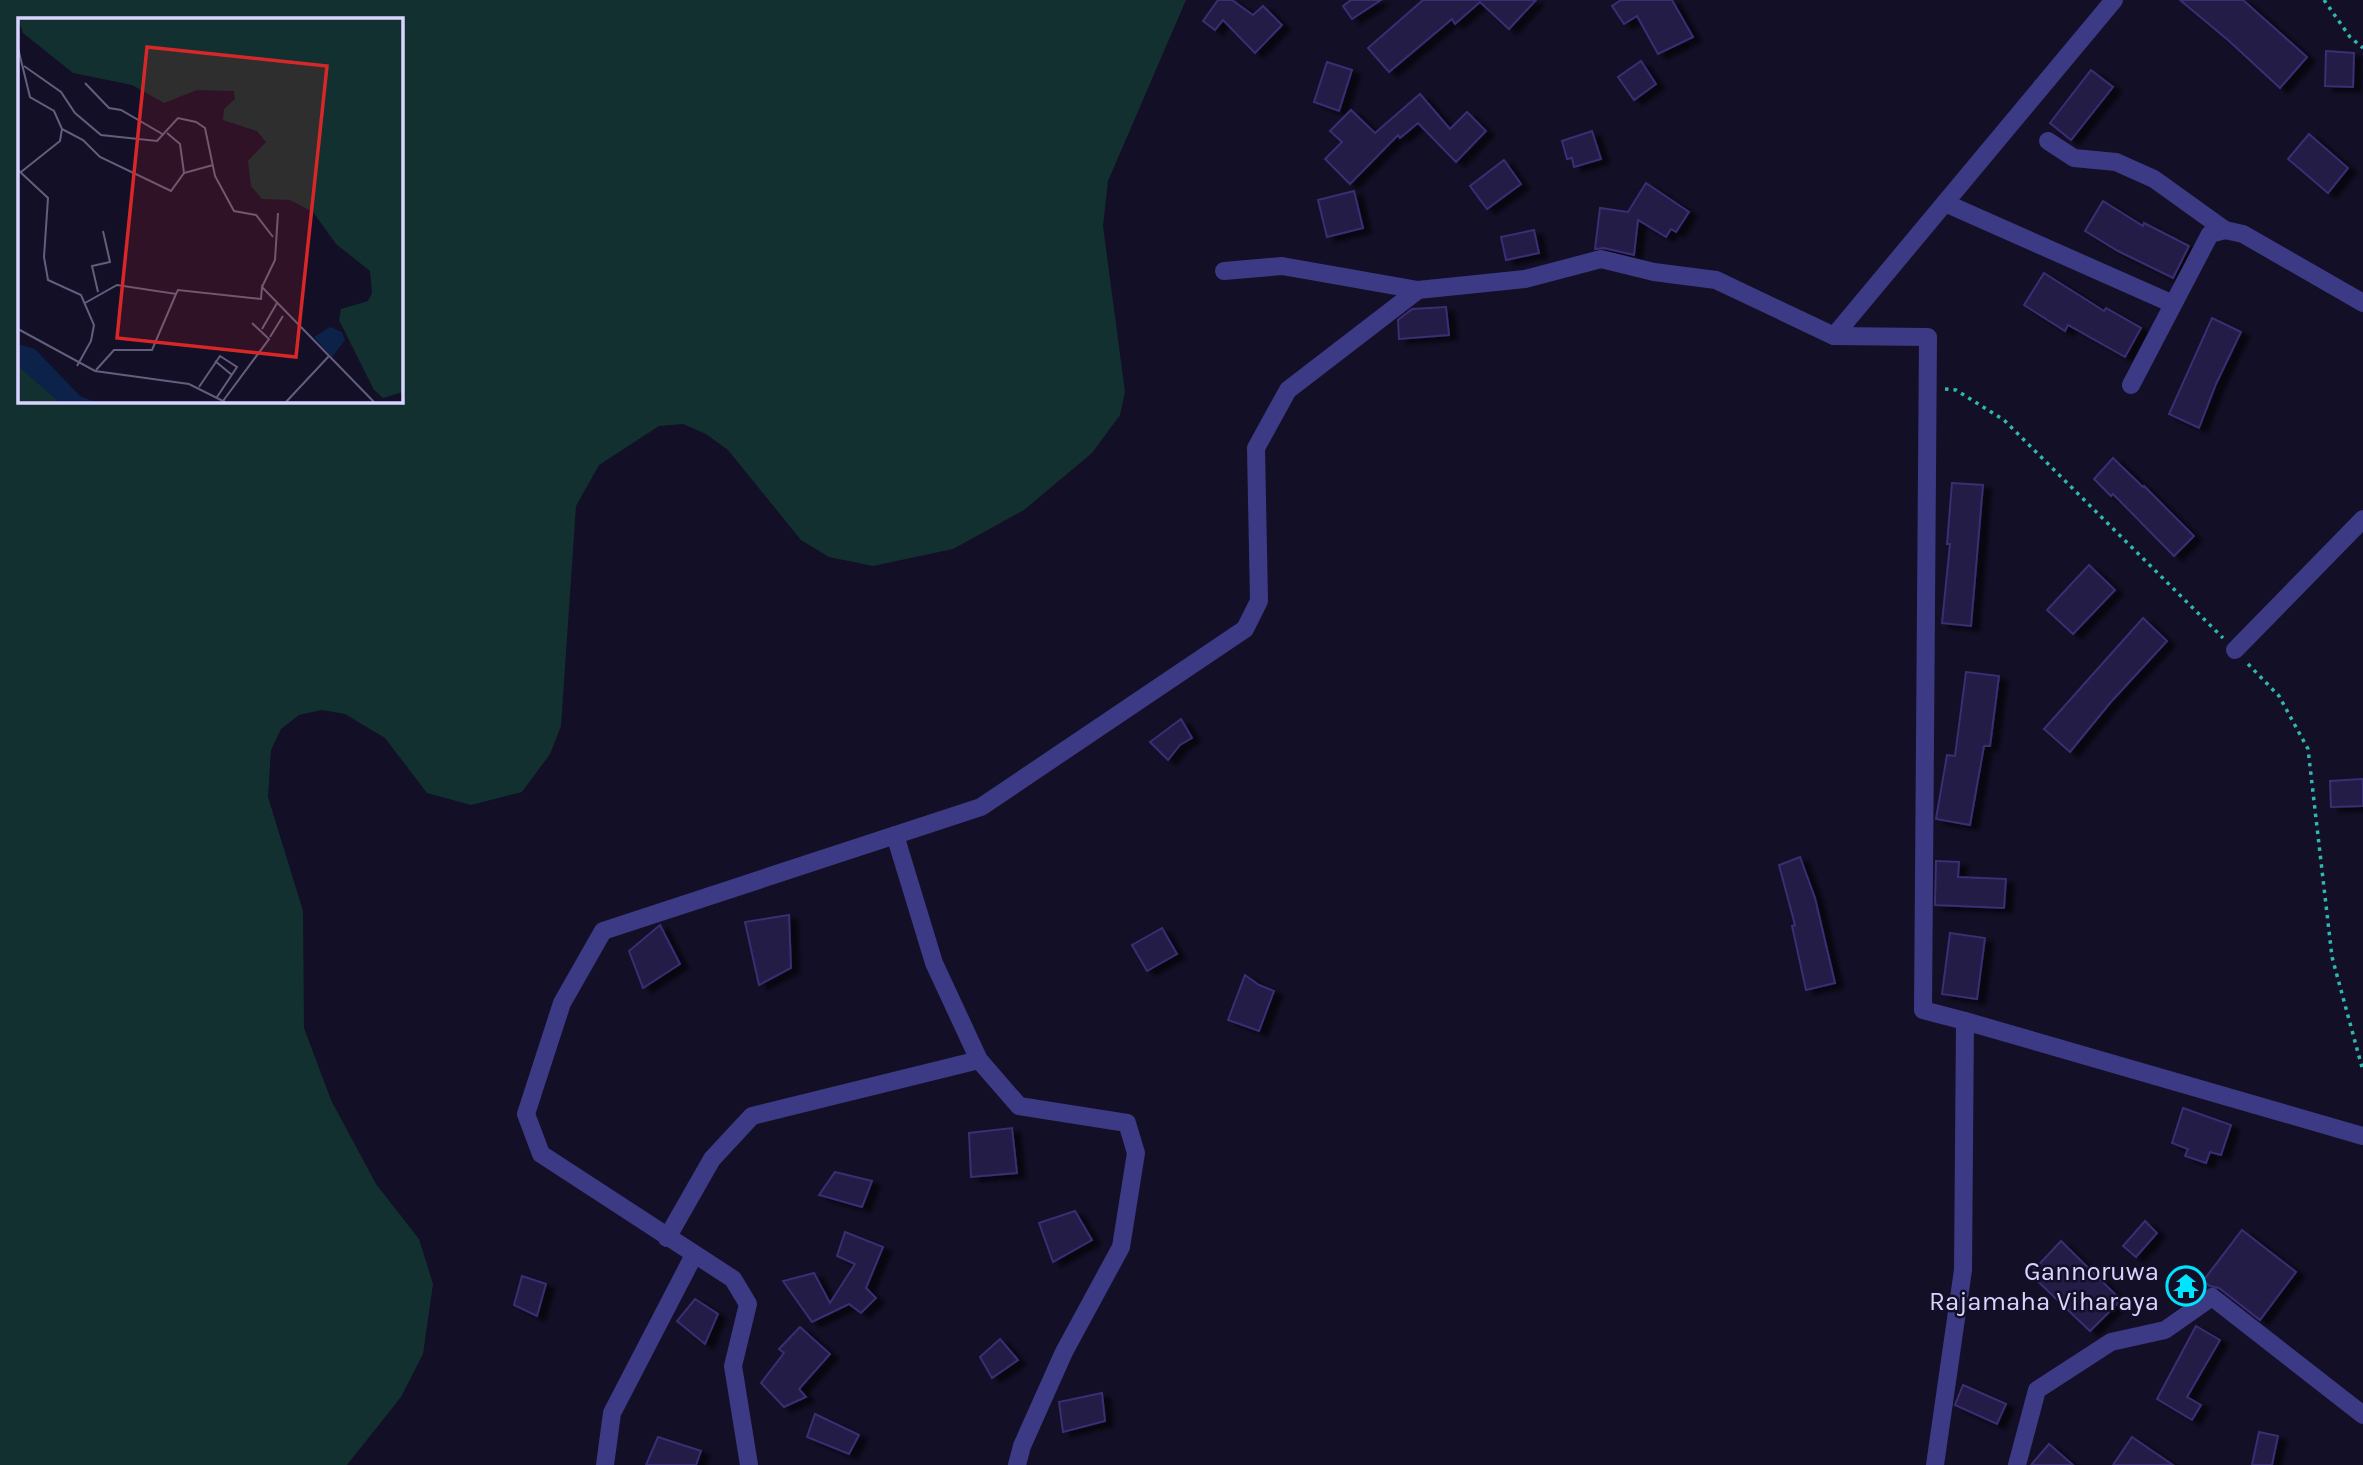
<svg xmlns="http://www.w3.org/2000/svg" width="2363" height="1465" viewBox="0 0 2363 1465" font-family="Karla,sans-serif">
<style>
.green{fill:#12302f;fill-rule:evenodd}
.building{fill:#241b47;stroke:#3b2d73;stroke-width:2;filter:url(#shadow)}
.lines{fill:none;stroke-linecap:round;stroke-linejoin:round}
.path{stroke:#2fb8b0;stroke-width:3.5;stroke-dasharray:3.5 5;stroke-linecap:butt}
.minor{stroke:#3d3a85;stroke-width:18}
.labels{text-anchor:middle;stroke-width:5;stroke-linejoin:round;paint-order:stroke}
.poi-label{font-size:26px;fill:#d9d4ff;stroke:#130f26;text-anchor:end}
.inset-road{fill:none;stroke:#625e7d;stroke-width:2}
.view{fill:#d62828;fill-opacity:0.15;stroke:#d62828;stroke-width:3.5}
.inset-edge{fill:none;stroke:#d9d4ff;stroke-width:3.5}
</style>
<defs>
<filter id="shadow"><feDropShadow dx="8" dy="4.5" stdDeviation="2" flood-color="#0009"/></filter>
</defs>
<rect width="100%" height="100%" fill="#130f26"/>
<path class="green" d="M0 0H1186L1108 181 1103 226 1125 392 1120 415 1092 453 1024 510 953 549 873 566 829 557 801 540 728 450 706 434 683 424 659 426 599 465 576 506 561 726 550 754 522 792 471 805 427 793 385 738 345 714 322 710 299 715 281 729 271 750 268 797 303 911 304 1028 331 1100 376 1184 419 1239 433 1284 423 1354 401 1397 347 1465H0ZM19 19H401V401H19Z"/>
<g class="building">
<path d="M1218 0H1232L1253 15 1263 6 1282 25 1255 53 1223 20 1215 30 1203 21Z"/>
<path d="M1351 0H1381L1352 19 1343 6Z"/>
<path d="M1423 0H1536L1509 29 1480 2 1455 24 1452 19 1389 72 1368 48Z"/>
<path d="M1621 0H1672L1693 37 1658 54 1637 16 1624 24 1612 6Z"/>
<path d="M2180 0H2243L2307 57 2280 88 2228 40Z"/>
<path d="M2326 51 2354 53 2353 87 2325 86Z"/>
<path d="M1641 61 1656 84 1634 100 1618 77Z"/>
<path d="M1327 62 1352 70 1339 111 1314 102Z"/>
<path d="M2091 70 2113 87 2071 140 2050 123Z"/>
<path d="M1420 94 1450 129 1467 112 1486 131 1456 162 1418 123 1400 138 1398 135 1350 184 1325 159 1342 142 1330 131 1351 110 1375 133Z"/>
<path d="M1592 131 1601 159 1574 167 1572 158 1567 159 1562 141Z"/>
<path d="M2309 134 2348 168 2328 193 2288 159Z"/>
<path d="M1504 160 1521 184 1487 209 1470 186Z"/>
<path d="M1646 183 1689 212 1676 232 1671 229 1666 237 1638 220 1634 255 1604 248 1595 249 1600 208 1628 212Z"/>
<path d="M1354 191 1363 228 1327 237 1318 200Z"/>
<path d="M2103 201 2143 226 2144 223 2189 246 2173 278 2118 251 2085 231Z"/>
<path d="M1534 230 1539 253 1506 260 1501 237Z"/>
<path d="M2044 273 2104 311 2106 308 2141 328 2125 357 2068 325 2065 331 2024 305Z"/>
<path d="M1446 307 1449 335 1399 339 1398 320 1412 309Z"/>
<path d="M2212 318 2241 332 2216 384 2199 428 2169 414Z"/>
<path d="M2113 458 2143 487 2144 486 2194 536 2174 556 2113 494 2111 496 2094 479Z"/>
<path d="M1952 483 1983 485 1971 626 1942 623 1950 544H1947Z"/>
<path d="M2089 565 2115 590 2073 634 2047 610Z"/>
<path d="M2143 618 2167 641 2110 703 2070 752 2044 729Z"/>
<path d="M1966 672 1999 676 1990 746H1984L1970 825 1936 819 1947 755 1955 756Z"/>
<path d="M1181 719 1192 738 1180 745 1168 760 1150 742Z"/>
<path d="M2363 779V806L2331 807 2330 781Z"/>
<path d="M1800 857 1815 898 1835 983 1806 990 1792 926 1795 925 1779 865Z"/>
<path d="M1936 861 1959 862 1958 877 2006 879 2004 908 1935 905Z"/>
<path d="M789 915 791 968 759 985 745 922Z"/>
<path d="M660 925 680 964 643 988 629 951Z"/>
<path d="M1162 928 1177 954 1147 971 1132 945Z"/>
<path d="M1950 933 1985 938 1977 999 1942 994Z"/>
<path d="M1245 975 1259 985 1274 991 1259 1031 1228 1020Z"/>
<path d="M2183 1108 2231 1125 2221 1155 2210 1152 2206 1163 2185 1156 2188 1149 2172 1143Z"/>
<path d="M1012 1128 1017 1173 971 1177 969 1133Z"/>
<path d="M835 1172 872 1181 862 1207 819 1195Z"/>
<path d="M1075 1211 1092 1240 1053 1262 1039 1223Z"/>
<path d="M2145 1221 2157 1233 2136 1257 2123 1246Z"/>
<path d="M2242 1230 2296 1272 2260 1320 2219 1288 2210 1286 2203 1281Z"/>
<path d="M845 1232 883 1247 866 1288 876 1298 861 1313 849 1304 812 1322 783 1281 814 1273 830 1303 855 1264 837 1256Z"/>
<path d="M2061 1241 2121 1300 2090 1331 2030 1274Z"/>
<path d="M522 1276 546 1284 537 1316 514 1305Z"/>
<path d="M695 1299 718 1314 705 1344 677 1321Z"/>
<path d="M2196 1326 2220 1340 2187 1397 2201 1405 2192 1420 2157 1399Z"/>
<path d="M800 1327 830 1354 799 1389 806 1397 784 1407 761 1383 784 1353 779 1349Z"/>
<path d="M1000 1339 1018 1360 992 1378 980 1357Z"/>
<path d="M1963 1385 2006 1404 1997 1424 1955 1405Z"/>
<path d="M1102 1393 1105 1421 1063 1432 1059 1402Z"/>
<path d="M815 1414 859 1435 849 1454 807 1437Z"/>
<path d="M2259 1432 2278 1436 2272 1465H2252Z"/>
<path d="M658 1437 701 1451 696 1465H646Z"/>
<path d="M2132 1437 2173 1465H2113Z"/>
<path d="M2049 1444 2073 1465H2031Z"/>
</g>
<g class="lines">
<g class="path">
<path d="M2324 0 2350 37 2363 48"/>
<path d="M1945 389 1956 390 2004 420 2223 638"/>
<path d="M2248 664 2279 696 2308 749 2332 957 2363 1071"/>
</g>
<g class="minor">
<path d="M2048 141 2074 158 2116 162 2154 179 2225 230"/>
<path d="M1945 203 2173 304"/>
<path d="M1224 271 1282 266 1418 290 1525 279 1601 259 1654 272 1716 280 1834 336"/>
<path d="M2131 385 2210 234 2225 230 2243 234 2363 303"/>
<path d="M2235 650 2363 519"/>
<path d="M895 835 934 963 979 1060 1019 1106 1127 1123 1136 1153 1121 1247 1064 1352 1022 1446 1017 1465"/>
<path d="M1965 1021 2363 1136"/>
<path d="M667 1238 712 1159 752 1116 979 1060"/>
<path d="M605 1465 612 1413 694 1255"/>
<path d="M749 1465 733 1366 748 1304 733 1279 541 1154 526 1114 562 1003 603 931 981 807 1245 629 1259 601 1256 448 1288 390 1418 290"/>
<path d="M1935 1465 1963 1270 1965 1021 1923 1010 1928 337 1834 336 2114 0"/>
<path d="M2017 1465 2037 1390 2111 1342 2165 1330 2212 1297 2363 1415"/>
</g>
</g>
<defs>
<g id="temple-ring" transform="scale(2.0125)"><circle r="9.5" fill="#130f26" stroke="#00e5ff" stroke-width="1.5"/><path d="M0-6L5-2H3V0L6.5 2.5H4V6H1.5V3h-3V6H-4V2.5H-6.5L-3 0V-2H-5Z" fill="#00e5ff"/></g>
</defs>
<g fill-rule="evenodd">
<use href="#temple-ring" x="2186" y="1286"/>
</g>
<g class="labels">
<g class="poi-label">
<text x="2159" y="1280">Gannoruwa<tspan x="2159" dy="30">Rajamaha Viharaya</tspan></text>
</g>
</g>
<g transform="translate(18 18)">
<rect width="385" height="385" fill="#130f26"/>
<path d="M0 1H385V374L365 380 356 372 321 302 323 291 350 283 354 275 352 253 318 226 295 194 272 182 244 181 233 168 230 143 248 124 239 113 205 102 206 91 217 81 216 73 179 72 146 85 114 67 55 55 5 15ZM0 348 22 362 41 384H0Z" fill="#12302f"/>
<path d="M312 309 324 314 327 322 314 339 296 319ZM0 326 17 331 62 378 77 384H41L0 348Z" fill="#0c2248"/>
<path class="inset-road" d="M0 30 12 79 36 93 44 111 42 123 3 154M6 48 43 74 57 95 83 117 139 123 160 100 178 104 187 110 197 158 216 193 238 197 255 219M67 65 91 90 103 92 146 117M44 111 65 122 82 139 153 173 166 155 195 147M149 115 162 126 166 155M0 152 30 180 26 239 30 262 63 277 76 307 73 323 59 348M244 269 257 242 260 195M80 274 74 248 92 244 85 213M67 285 99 267 158 276 160 272 243 281 244 269 356 384M0 311 77 353 171 366 207 384M244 311 259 285M252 319 265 298M197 343 214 357M78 352 96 332H134L158 276M181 369 202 338 219 349 199 379M205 383 251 321 234 305M268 384 311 338"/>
<path class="view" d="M129 29 309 48 278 339 99 320Z"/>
<rect width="385" height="385" class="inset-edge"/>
</g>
</svg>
